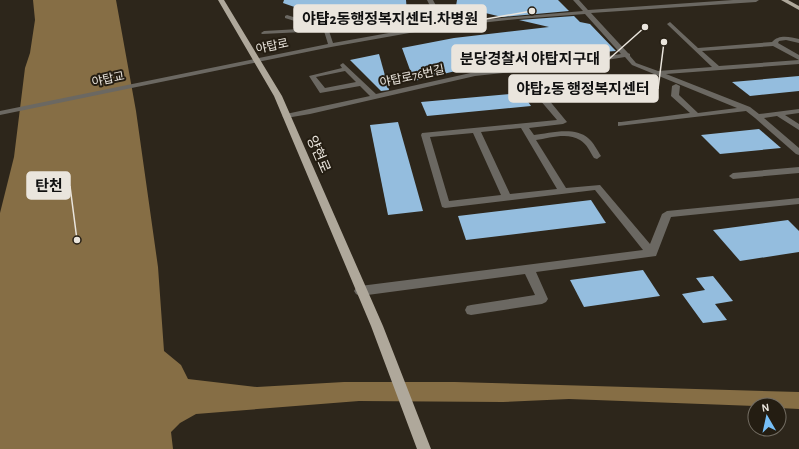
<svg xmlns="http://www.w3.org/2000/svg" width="799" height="449" viewBox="0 0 799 449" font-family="'Alegreya Sans','Noto Sans KR',sans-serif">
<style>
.water{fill:#866e45}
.building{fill:#94bdde}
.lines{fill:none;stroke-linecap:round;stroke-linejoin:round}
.minor{fill:#6b6862;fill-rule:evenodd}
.major{fill:#afa89b;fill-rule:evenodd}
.labels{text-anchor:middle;stroke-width:4;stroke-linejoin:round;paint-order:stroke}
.far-street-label{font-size:12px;fill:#eae5dd;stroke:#241d12}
.street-label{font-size:14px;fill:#eae5dd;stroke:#241d12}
.leader{fill:none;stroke:#eae5dd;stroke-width:1.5}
.callout-dot{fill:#eae5dd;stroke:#241d12;stroke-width:1.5}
.callout{fill:#eae5dd;stroke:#eae5dd;stroke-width:1.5}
.callout-label{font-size:15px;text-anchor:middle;font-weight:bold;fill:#111}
</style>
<rect width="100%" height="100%" fill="#2d261b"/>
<path class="water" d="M33 0H116L136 111 158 267 164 351 181 365 188 379 257 387 344 382H455L799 392V409L779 408V405L755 406 569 399 503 402 359 401 196 414 180 423 171 432 173 449H0V213L14 157 25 68 30 53 35 20Z"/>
<g class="building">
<path d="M284 0H406L407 12 323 17 283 3Z"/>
<path d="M457 0H558L569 11 502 17 456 6Z"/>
<path d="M574 16 580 22 590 24 616 51 529 57 533 61 464 69 414 81 402 48 454 38 549 27 519 20Z"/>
<path d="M379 54 389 90 381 91 350 60Z"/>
<path d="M799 76V91L750 96 732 82Z"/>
<path d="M522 93 531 106 427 116 421 102Z"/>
<path d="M398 122 423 211 388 215 370 125Z"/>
<path d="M759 129 781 148 720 154 701 135Z"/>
<path d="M591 200 606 223 466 240 458 216Z"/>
<path d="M788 220 799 231V252L740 261 713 230Z"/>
<path d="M643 270 660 296 584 307 570 280Z"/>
<path d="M713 276 733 301 715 304 727 320 703 323 682 294 705 290 696 278Z"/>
</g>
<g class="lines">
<g class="minor">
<path d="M427 0H433L445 23 583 11 573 0H579L588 10 733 0H759L756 2 591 13 628 53 630 54V56L636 63 658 71 712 67 668 25 667 24 670 22 698 48 772 42C779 34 790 37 799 39V43L786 40 779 41 778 43 799 55V60L773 46 702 51 719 66 799 60V64L666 74 750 107 759 114 799 109V113L785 115 799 124V130L777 116 764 118 799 148V155L796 154 755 118 746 111 618 126V122H621L690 113 671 96 672 86 676 84 680 86 679 95 698 113 737 108 632 65 625 57 570 66 475 76 310 114 286 118 282 116 286 114 370 96 360 86 320 93 309 76 342 68 340 65 343 63 376 94 475 72 570 62 621 54 585 14 518 19 443 27 331 47 0 115V111L328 44 324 31 262 34 261 33 264 31 317 28 285 18V16L287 15 322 26 323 27 328 28 333 43 439 24ZM345 71 356 82 325 88 316 77Z"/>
<path d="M528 82H534L567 122 563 124 529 128 534 135C549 133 575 126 588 138 594 143 597 150 601 156L597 159 594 158C590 152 587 144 580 140 568 132 549 138 536 140L566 188 600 185 650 244 662 214 667 211 799 198V204L671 217 656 256 536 272 548 299 546 302 542 304 471 315 467 314 465 310 467 306 471 305 535 295 525 274 360 296 356 294 354 291 356 288 360 286 643 250 595 190 445 208 442 207 421 135 422 133 557 120 528 86ZM521 128 557 189 510 194 481 132ZM473 133 501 195 449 201 430 137Z"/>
<path d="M799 167V173L733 179 729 176 733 173Z"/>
</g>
<g class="major">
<path d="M218 0H224L282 96 383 326 431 449H417L371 326 274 96Z"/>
<path d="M781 0H788L799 6V10Z"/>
</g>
</g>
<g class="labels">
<g class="far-street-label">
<text transform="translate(272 46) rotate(-12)" y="4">야탑로</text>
<text transform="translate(412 76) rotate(-12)" y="4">야탑로76번길</text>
<text transform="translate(108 79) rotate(-12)" y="4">야탑교</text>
</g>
<g class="street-label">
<text transform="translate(319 154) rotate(67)" y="5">양현로</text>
</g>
</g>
<path class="leader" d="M532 11L486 19M645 27L609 59M664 42L658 89M77 240L70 186"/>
<g class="callout-dot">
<circle cx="532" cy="11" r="4"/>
<circle cx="645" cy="27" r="4"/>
<circle cx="664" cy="42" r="4"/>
<circle cx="77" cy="240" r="4"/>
</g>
<g class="callout">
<rect x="294" y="5" width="192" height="27" rx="4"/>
<rect x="452" y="45" width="157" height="27" rx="4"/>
<rect x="509" y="75" width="149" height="27" rx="4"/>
<rect x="27" y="172" width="43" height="27" rx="4"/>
</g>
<g class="callout-label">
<text x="390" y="24">야턉2동행정복지센터.차병원</text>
<text x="530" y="64">분당경찰서 야탑지구대</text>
<text x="583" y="94">야탑2동 행정복지센터</text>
<text x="49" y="191">탄천</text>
</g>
<g transform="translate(767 417) rotate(351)"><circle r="19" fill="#241d12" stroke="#736d63"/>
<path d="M0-3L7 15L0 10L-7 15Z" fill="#77bff7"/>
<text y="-6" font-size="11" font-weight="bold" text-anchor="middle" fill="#eae5dd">N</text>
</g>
</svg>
